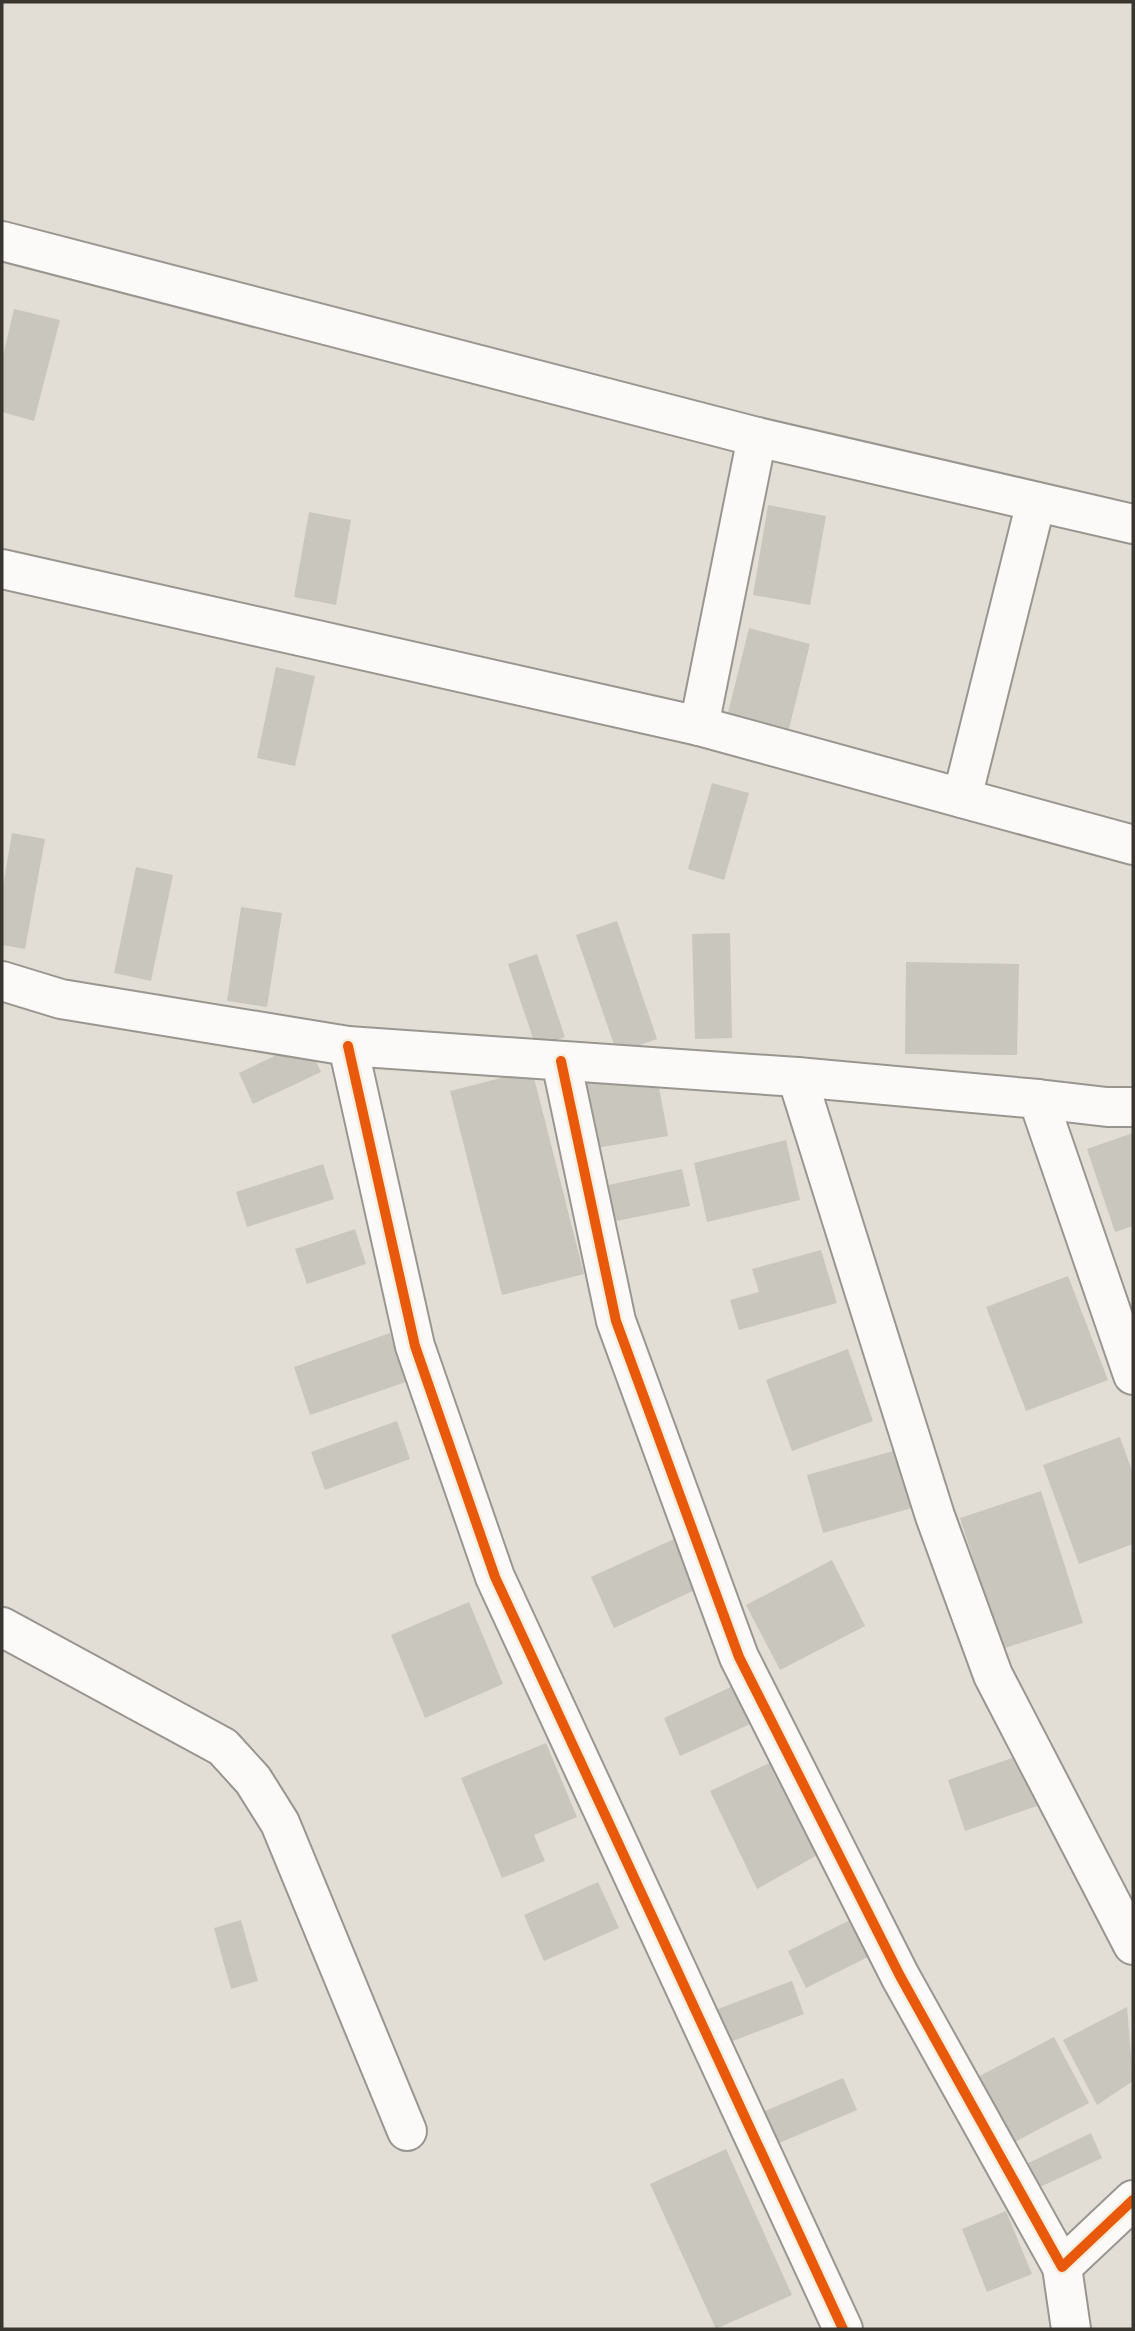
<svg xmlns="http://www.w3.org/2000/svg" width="1135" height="2331" viewBox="0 0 1135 2331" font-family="'Space Grotesk',sans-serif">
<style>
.building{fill:#c9c6be}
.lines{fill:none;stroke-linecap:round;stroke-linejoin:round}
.minor-casing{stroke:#999690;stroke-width:42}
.minor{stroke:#fbfaf9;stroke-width:38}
.cycleway-casing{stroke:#f5eedd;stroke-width:15}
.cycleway{stroke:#e8590c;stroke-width:10}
</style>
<rect width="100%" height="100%" fill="#e2ded5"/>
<g class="building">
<path d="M14 309 60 320 34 421 2 412V360Z"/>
<path d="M768 505 826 516 810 605 753 595Z"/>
<path d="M309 512 351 520 336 605 294 597Z"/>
<path d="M749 628 810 644 789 729 728 713Z"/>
<path d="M276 667 315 676 295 766 257 758Z"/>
<path d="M712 783 749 793 724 880 688 869Z"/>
<path d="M12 833 45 839 25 949 2 945V892Z"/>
<path d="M136 867 173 875 151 981 114 973Z"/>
<path d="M241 907 282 913 267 1007 227 1001Z"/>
<path d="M617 921 657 1039 617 1053 576 935Z"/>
<path d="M730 933 732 1038 695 1039 692 934Z"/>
<path d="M537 954 565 1037 536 1047 508 964Z"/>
<path d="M906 962 1019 964 1017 1055 905 1054Z"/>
<path d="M306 1041 321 1072 253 1104 239 1073Z"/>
<path d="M532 1070 584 1274 502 1295 450 1091Z"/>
<path d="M656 1071 668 1136 596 1148 585 1083Z"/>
<path d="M1133 1133V1226L1115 1232 1087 1149Z"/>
<path d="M786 1140 800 1200 707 1222 694 1163Z"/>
<path d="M323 1164 334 1199 247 1227 236 1192Z"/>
<path d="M682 1169 690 1206 602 1224 595 1188Z"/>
<path d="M355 1229 366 1264 307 1284 295 1249Z"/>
<path d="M821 1250 837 1303 739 1330 730 1300 759 1292 752 1269Z"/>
<path d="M1068 1276 1108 1380 1026 1411 986 1307Z"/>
<path d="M390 1333 406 1382 310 1415 294 1367Z"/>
<path d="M848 1349 873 1421 792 1451 766 1380Z"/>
<path d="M397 1421 410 1459 325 1490 311 1452Z"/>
<path d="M1120 1437 1133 1474V1544L1079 1564 1043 1465Z"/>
<path d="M897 1450 912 1508 823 1533 807 1475Z"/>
<path d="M1041 1491 1083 1623 1002 1649 960 1518Z"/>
<path d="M674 1539 697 1589 614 1628 591 1577Z"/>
<path d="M832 1560 865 1626 780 1670 746 1605Z"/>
<path d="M469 1602 503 1684 425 1718 391 1635Z"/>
<path d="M746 1680 768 1716 680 1756 664 1718Z"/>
<path d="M546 1743 577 1817 534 1835 545 1861 502 1878 461 1778Z"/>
<path d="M1021 1755 1037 1806 965 1831 948 1780Z"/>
<path d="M782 1757 828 1849 757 1889 710 1791Z"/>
<path d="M598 1882 619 1928 544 1961 524 1915Z"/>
<path d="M862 1914 880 1951 806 1988 788 1951Z"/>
<path d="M241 1920 258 1981 231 1989 214 1928Z"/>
<path d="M792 1981 804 2014 722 2045 710 2012Z"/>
<path d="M1127 2007 1133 2081 1097 2105 1063 2040Z"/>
<path d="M1054 2037 1089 2103 1007 2146 972 2080Z"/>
<path d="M843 2078 857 2110 772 2146 758 2114Z"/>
<path d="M1091 2133 1102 2158 1023 2195 1012 2171Z"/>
<path d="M726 2149 792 2295 716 2329 650 2184Z"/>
<path d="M1006 2211 1032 2274 987 2292 962 2229Z"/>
</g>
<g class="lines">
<g class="minor-casing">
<g id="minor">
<path d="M2 241 757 437 1133 524"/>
<path d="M2 569 699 726 1133 845"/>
<path d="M699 726 757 437"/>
<path d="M962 798 1036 502"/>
<path d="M2 981 61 999 348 1046 797 1077 1038 1099 1133 1375"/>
<path d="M348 1046 415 1346 495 1577 843 2329"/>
<path d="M561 1061 616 1321 739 1657 900 1976 1062 2267 1133 2200"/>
<path d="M797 1077 935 1516 993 1675 1133 1945"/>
<path d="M1038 1099 1107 1107H1133"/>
<path d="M2 1627 223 1747 253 1780 280 1823 407 2131"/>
<path d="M1062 2267 1071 2329"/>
</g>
</g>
<use href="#minor" class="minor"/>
<g class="cycleway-casing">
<g id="cycleway">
<path d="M348 1046 415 1346 495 1577 843 2329"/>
<path d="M561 1061 616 1321 739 1657 900 1976 1062 2267 1133 2200"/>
</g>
</g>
<use href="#cycleway" class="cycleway"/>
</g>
<rect width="1135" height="2331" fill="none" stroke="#38362f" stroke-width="7"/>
</svg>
